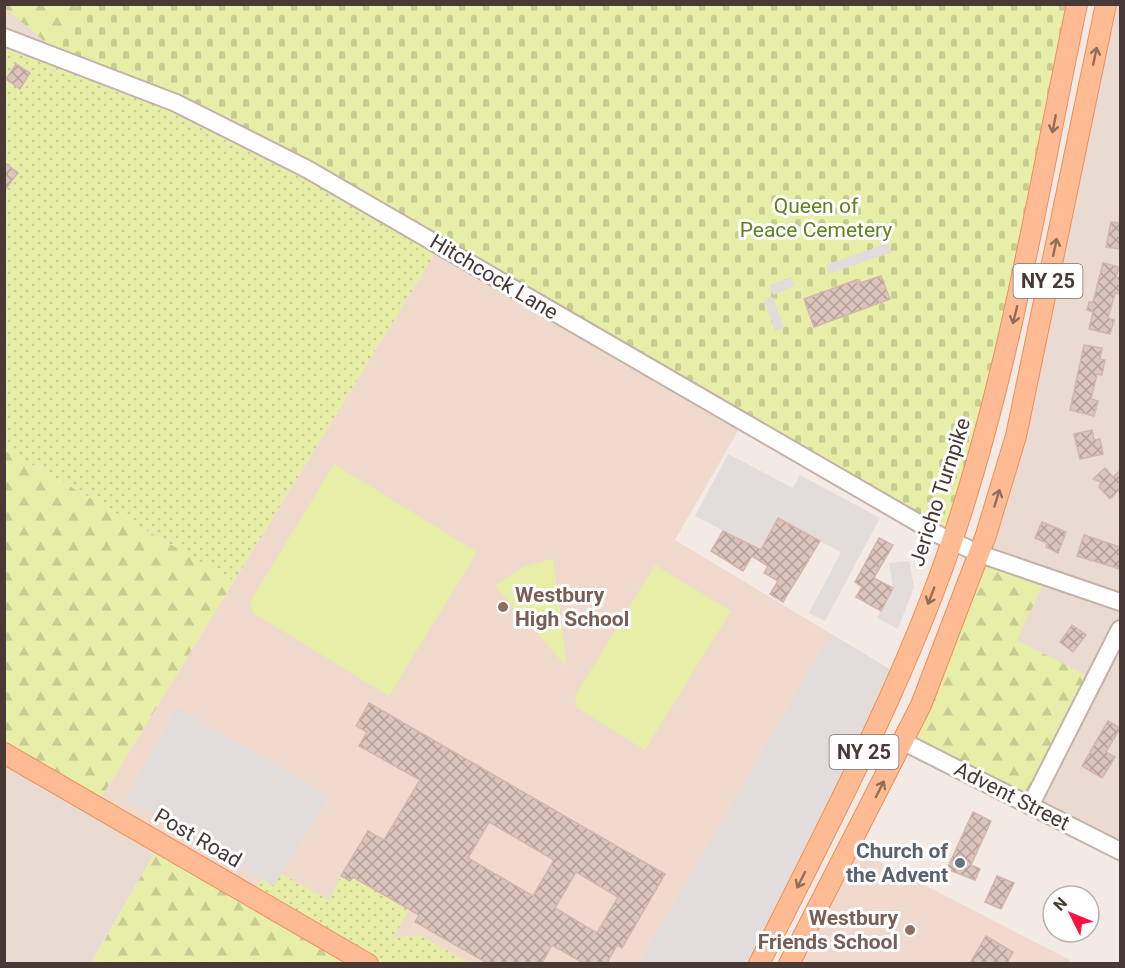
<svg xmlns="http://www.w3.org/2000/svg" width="1125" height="968" viewBox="0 0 1125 968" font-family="Roboto,sans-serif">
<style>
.residential{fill:#e9dad2}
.education{fill:#efdacd}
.grass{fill:url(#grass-dots)}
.forest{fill:url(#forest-firs)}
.cemetery{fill:url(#cemetery-stones)}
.garden{fill:#e6eea8}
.parking{fill:#e2dcdb}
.building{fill:url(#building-cross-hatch);stroke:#d3b6ab;stroke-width:1.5;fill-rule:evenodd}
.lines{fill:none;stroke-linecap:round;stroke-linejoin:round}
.minor-casing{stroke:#c4b2a9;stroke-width:20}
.major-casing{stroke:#f18e56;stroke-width:22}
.minor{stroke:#fff;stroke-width:16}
.major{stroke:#ffbb93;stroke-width:20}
.oneway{stroke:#916d5a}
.education-dot{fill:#8d6e63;stroke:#fff;stroke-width:2}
.worship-dot{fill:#6b7280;stroke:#fff;stroke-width:2}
.labels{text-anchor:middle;stroke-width:6;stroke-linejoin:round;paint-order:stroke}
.shield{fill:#fff;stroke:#7f7471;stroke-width:1.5}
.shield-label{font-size:20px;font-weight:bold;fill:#483934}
.park-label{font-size:21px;fill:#658020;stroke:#fff}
.street-label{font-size:21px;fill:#483934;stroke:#fff}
.education-label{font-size:21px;font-weight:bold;fill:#785e54;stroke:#fff;text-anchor:start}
.worship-label{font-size:21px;font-weight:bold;fill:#5b616d;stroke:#fff;text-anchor:end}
</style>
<defs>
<pattern id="grass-dots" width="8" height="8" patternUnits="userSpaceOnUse" patternTransform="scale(1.5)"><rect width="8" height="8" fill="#e6eea8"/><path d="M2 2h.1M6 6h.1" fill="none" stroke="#c7cd91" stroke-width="1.8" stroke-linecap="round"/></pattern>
<pattern id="forest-firs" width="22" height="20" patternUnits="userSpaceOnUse" patternTransform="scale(1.5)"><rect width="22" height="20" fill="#e6eea8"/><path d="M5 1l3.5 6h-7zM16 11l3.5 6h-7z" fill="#c7cd91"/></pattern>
<pattern id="cemetery-stones" width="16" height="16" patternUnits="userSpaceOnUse" patternTransform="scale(1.5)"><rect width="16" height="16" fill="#e6eea8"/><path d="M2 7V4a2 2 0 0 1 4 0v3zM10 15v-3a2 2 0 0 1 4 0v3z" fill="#c7cd91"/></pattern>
<pattern id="building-cross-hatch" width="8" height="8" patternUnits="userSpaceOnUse" patternTransform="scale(1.5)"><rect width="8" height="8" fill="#dac4bc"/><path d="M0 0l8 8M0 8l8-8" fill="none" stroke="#b3a09a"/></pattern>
</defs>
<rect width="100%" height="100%" fill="#f4eae5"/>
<g class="residential">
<path d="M4 5H78L53 57 5 37Z"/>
<path d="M1106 5H1120V851L1031 804 1017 640 980 554Z"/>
<path d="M4 753 160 843 91 963H5Z"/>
</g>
<g class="education">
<path d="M440 245 743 422 675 540 901 676 759 963H368L96 806Z"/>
<path d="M851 847 1070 960 1068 964H789Z"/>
</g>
<g class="grass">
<path d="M4 37 132 85 440 245 234 581 5 449Z"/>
<path d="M269 867 329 900 341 876 354 878 409 910 394 937 420 935 469 963H368L251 896Z"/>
</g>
<g class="forest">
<path d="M4 5H102L53 57 44 41 5 8Z"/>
<path d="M5 449 234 581 96 806 5 753Z"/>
<path d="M980 554 1047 576 1017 640 1095 680 1031 804 904 742Z"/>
<path d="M160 843 368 964H91Z"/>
</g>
<path class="cemetery" d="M78 5H1077L952 541 307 169 53 57Z"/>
<g class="garden">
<path d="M334 464 477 552 389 696 253 613 250 602Z"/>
<path d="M553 559 567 667 495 586 523 567Z"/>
<path d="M655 565 731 611 645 750 577 708 575 696Z"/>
</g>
<g class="parking">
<path d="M888 243 892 252 829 274 826 265Z"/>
<path d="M792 277 795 286 773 295 769 285Z"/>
<path d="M773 297 784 328 775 331 764 300Z"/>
<path d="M728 454 793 488 800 475 880 518 825 621 809 613 841 552 778 519 761 550 695 516Z"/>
<path d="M909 561 914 587 898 629 877 618 893 588 889 563Z"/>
<path d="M831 634 901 676 757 963 639 964Z"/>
<path d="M178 708 329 796 274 886 125 799Z"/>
</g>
<g class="building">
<path d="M16 64 30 73 20 89 6 79Z"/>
<path d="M4 162 18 173 4 191Z"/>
<path d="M1111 222 1120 223V249L1106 247Z"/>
<path d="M1103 263 1119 267 1116 277 1120 278 1119 294 1115 293 1108 318 1114 320 1110 334 1089 329 1093 312 1087 310 1089 302H1093Z"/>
<path d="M881 276 890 299 814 327 804 299 856 280 857 284Z"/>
<path d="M1084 345 1102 348 1100 359 1105 360 1102 375 1097 374 1091 399 1098 401 1094 416 1070 410Z"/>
<path d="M1092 430 1094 440 1100 439 1103 454 1080 459 1074 434Z"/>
<path d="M1105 468 1113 477 1120 471V489L1110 499 1099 487 1101 482 1093 479Z"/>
<path d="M778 518 820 541 783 602 770 594 778 581 764 573 768 566 752 556 743 571 711 551 723 531 761 550Z"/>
<path d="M1042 522 1066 532 1058 553 1046 547 1047 543 1035 538Z"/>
<path d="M1084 535 1120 547V569L1077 556Z"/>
<path d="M879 538 893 545 874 578 893 588 881 611 856 597 862 587 855 582Z"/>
<path d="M1072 625 1086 635 1073 652 1060 642Z"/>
<path d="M369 703 665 874 622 948 617 945 607 963H583L552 945 542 963H487L415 922 419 915 353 877 350 881 341 876 368 831 384 840 420 780 359 746 367 732 356 726ZM489 822 554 860 533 896 468 858ZM576 872 618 897 597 933 555 908Z"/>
<path d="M1108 721 1120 728 1106 752 1115 757 1102 778 1082 766Z"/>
<path d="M973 812 991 821 971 865 980 869 975 880 947 869Z"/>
<path d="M997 876 1014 883 1001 909 985 902Z"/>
<path d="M986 936 1013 952 1007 963H970Z"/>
</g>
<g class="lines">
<g class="minor-casing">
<g id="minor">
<path d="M4 37 176 103 307 169 939 535 980 554 1120 602"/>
<path d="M904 742 1120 851"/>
<path d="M1031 804 1120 629"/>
</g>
</g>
<g class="major-casing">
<g id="major">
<path d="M4 753 368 964"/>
<path d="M759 964C828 825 902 688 952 541 1011 366 1039 185 1077 4"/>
<path d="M789 964 921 705 986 535 1016 436 1106 4"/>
</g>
</g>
<use href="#minor" class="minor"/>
<use href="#major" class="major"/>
</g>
<defs><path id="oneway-shaft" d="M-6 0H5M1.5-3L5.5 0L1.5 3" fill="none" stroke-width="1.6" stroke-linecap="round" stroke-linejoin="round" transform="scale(1.5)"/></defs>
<g class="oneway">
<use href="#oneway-shaft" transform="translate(1095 56) rotate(-78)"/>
<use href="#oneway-shaft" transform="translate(1054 124) rotate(101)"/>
<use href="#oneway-shaft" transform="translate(1055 247) rotate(-78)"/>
<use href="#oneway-shaft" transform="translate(1015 315) rotate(104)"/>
<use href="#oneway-shaft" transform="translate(997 498) rotate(-73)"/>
<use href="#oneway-shaft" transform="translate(931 596) rotate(111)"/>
<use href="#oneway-shaft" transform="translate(880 789) rotate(-63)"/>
<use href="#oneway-shaft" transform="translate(801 880) rotate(117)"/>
</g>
<g class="education-dot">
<circle cx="503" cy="607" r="6"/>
<circle cx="910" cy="930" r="6"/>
</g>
<circle class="worship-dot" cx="960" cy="863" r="6"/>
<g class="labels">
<g class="shield">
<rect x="1013.5" y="264" width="69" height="34" rx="4.5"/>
<rect x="829.5" y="735" width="69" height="34" rx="4.5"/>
</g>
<g class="shield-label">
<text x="1048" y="288">NY 25</text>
<text x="864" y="759">NY 25</text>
</g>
<g class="park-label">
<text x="816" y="213">Queen of<tspan x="816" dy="24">Peace Cemetery</tspan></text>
</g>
<g class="street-label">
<text transform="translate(494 277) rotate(31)" y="7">Hitchcock Lane</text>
<text transform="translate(940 492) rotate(-72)" y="7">Jericho Turnpike</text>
<text transform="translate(1012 796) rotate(27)" y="7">Advent Street</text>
<text transform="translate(198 838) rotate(30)" y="7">Post Road</text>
</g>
<g class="education-label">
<text x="515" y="602">Westbury<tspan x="515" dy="24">High School</tspan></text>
<text x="898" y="925" text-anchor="end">Westbury<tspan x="898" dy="24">Friends School</tspan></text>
</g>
<g class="worship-label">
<text x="948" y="858">Church of<tspan x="948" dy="24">the Advent</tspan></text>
</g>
</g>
<rect width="1125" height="968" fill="none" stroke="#483934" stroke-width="12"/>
<g transform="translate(1071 914) rotate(313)"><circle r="28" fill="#ffffff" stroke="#b6b0ae" stroke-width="1.5"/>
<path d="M0-4.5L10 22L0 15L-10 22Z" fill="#ff113f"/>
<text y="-9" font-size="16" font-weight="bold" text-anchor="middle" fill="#483934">N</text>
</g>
</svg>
